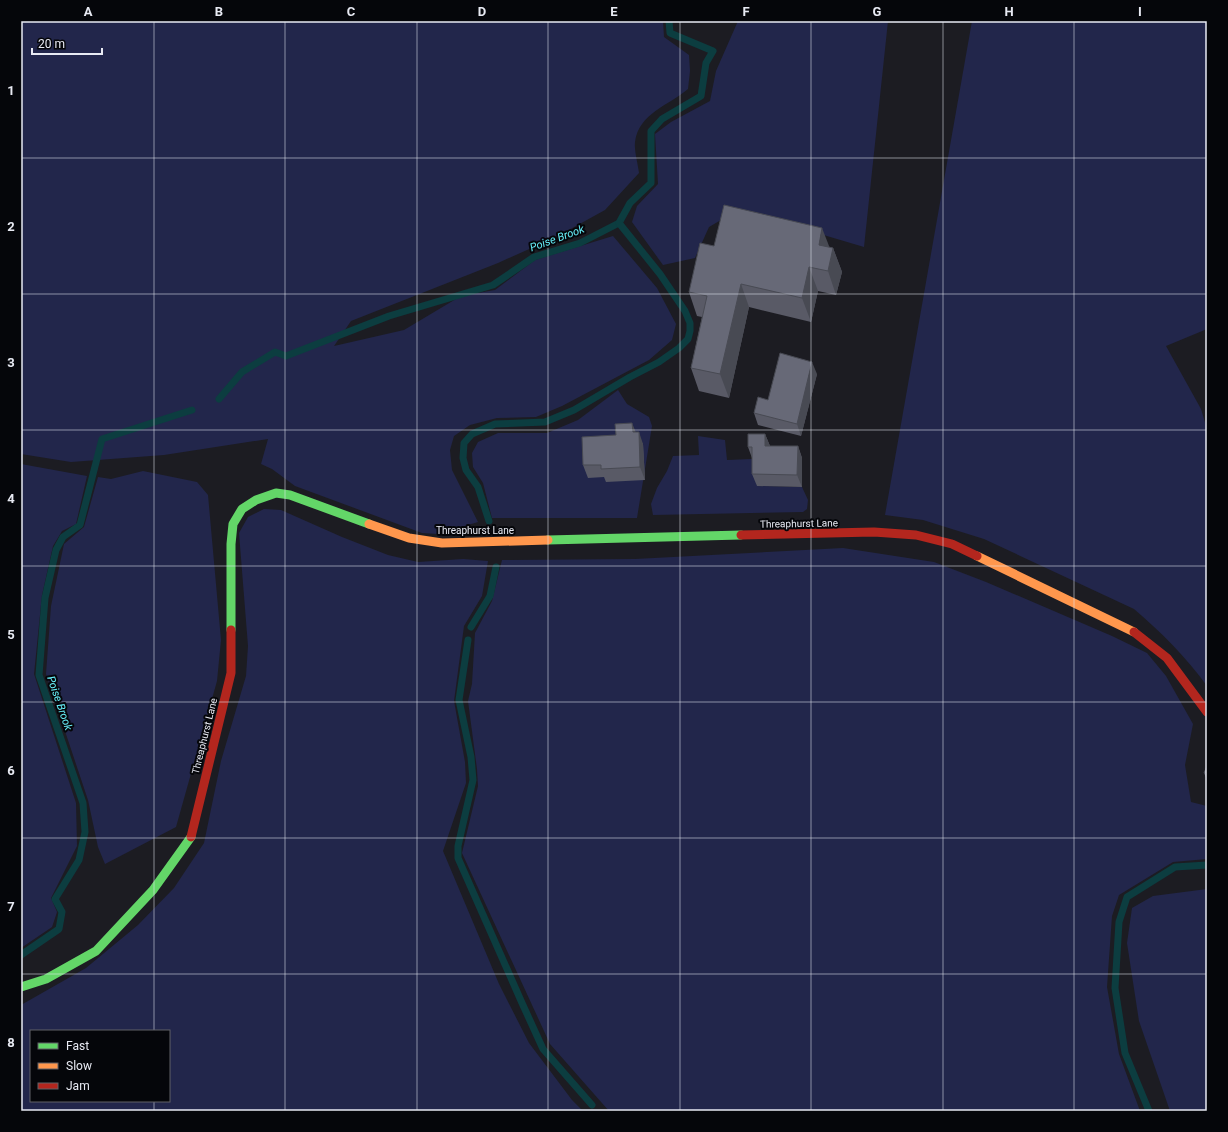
<svg xmlns="http://www.w3.org/2000/svg" width="1228" height="1132" viewBox="0 0 1228 1132" font-family="Roboto,sans-serif">
<style>
.green{fill:#22264b;fill-rule:evenodd}
.lines{fill:none;stroke-linecap:round;stroke-linejoin:round}
.stream{stroke:#0c3d40;stroke-width:7}
.fast{stroke:#63d668;stroke-width:9}
.slow{stroke:#ff974d;stroke-width:9}
.jam{stroke:#b3261e;stroke-width:9}
.wall{fill:#595a66}
.shaded-wall{fill:#484a53}
.building{fill:#676977;stroke:#484a53}
.grid{fill:none;stroke:#e8eaf3;stroke-width:1;stroke-opacity:0.55}
.labels{text-anchor:middle;stroke-width:4;stroke-linejoin:round;paint-order:stroke}
.street-label{font-size:10px;fill:#e8eaf3;stroke:#05060a}
.water-label{font-size:11px;font-style:italic;fill:#66edf6;stroke:#05060a}
.neatline{fill:none;stroke:#e8eaf3;stroke-width:1.5}
.grid-label{font-size:13px;text-anchor:middle;font-weight:bold;fill:#e8eaf3}
</style>
<rect width="100%" height="100%" fill="#1c1c22"/>
<g class="green">
<path d="M21 21H663L664 37 689 55 690 71 688 89C668 106 639 113 635 142 634 151 638 164 639 173L605 210 556 237 498 263 351 321 334 346 404 330 461 296 495 290 535 260 613 236 657 288 676 324 672 340 649 360 562 406 536 417 497 418 470 425 454 436 450 450 452 470 478 522 438 534 422 533 295 486 272 469 261 464 268 439 164 455 71 462 21 454Z"/>
<path d="M738 21H888L864 247 753 214 726 217 709 227 695 258 663 265 632 222 637 206 658 184 655 134 671 122 710 101 716 71Z"/>
<path d="M972 21H1207V329L1166 346 1201 409 1207 429V686C1186 657 1161 632 1134 609L984 539 923 520 885 515Z"/>
<path d="M618 390 627 404 649 417 652 426 637 518H492L483 483 473 467 472 453 478 442 498 433H547L578 420Z"/>
<path d="M698 436 725 440 727 460 752 459 757 486 802 487 808 500 807 509 803 512 653 515 651 504 657 488 667 471 673 456 699 455Z"/>
<path d="M21 464 87 476 76 524 62 531 53 546 42 595 34 674 76 803 77 846 51 898 57 912 52 927 21 948Z"/>
<path d="M143 471 197 482 208 495 221 640 217 681 176 827 105 864 98 847 88 800 46 674 51 606 64 544 84 527 98 477 111 479Z"/>
<path d="M264 509 281 510 342 537 388 555 418 562 463 559 488 561 482 596 464 626 454 701 465 762 466 783 443 851 499 984 529 1043 572 1100 583 1111H21V1005L86 968 138 925 174 888 204 843 221 761 246 676 248 646 239 533 248 517ZM31 1031H169V1101H31Z"/>
<path d="M843 548 934 562 986 582 1112 636 1147 653 1166 676 1193 724 1185 765 1191 802 1207 806V859L1173 862 1119 895 1112 916 1107 987 1119 1054 1140 1111H609L550 1044 462 853 478 786 477 769 468 701 472 684 475 633 492 601 502 560 635 559Z"/>
<path d="M1207 889V1111H1170L1139 1021 1127 943 1132 908 1153 896Z"/>
</g>
<g class="lines">
<g class="stream">
<path d="M219 399 242 372 275 352 286 356 389 316 493 285 534 257 580 243 619 223 630 203 651 183V131L662 119 701 96 706 63 713 51 670 33 669 21"/>
<path d="M489 521 478 487 466 470 463 458 464 443 472 434 495 424 545 422 574 410 630 377 659 362 679 348 688 339 690 331V323L685 311 660 274 619 223"/>
<path d="M471 627 490 596 496 567"/>
<path d="M468 640 459 700 471 757 473 780 458 846V858L522 1003 543 1049 592 1105"/>
<path d="M21 955 59 929 62 912 55 899 79 860 85 832 83 803 39 675 45 598 56 550 63 537 80 525 102 439 192 410"/>
<path d="M1149 1111 1125 1053 1115 988 1119 922 1127 897 1175 867 1207 865"/>
</g>
<g class="fast">
<path d="M548 540 741 535"/>
<path d="M231 630V544L233 524 242 509 256 500 276 493 290 495 369 524"/>
<path d="M21 987 46 979 96 951 153 890 191 837"/>
</g>
<g class="slow">
<path d="M369 524 409 538 442 543 548 540"/>
<path d="M977 556 1134 632"/>
</g>
<g class="jam">
<path d="M741 535 874 532 916 535 952 544 977 556"/>
<path d="M1134 632 1167 658 1207 712"/>
<path d="M191 837 231 673V630"/>
</g>
</g>
<g class="wall">
<path d="M714 246 829 247 833 248 842 272 836 295 818 291 811 322 749 307 729 398 699 391 691 368 702 317 697 316 689 292Z"/>
<path d="M817 374 801 436 758 425 754 413 768 400Z"/>
<path d="M635 432 643 444 645 480 606 482 604 477 588 478 583 465 616 435Z"/>
<path d="M765 434 770 446H798L802 458V487L757 486 752 474V458L748 447Z"/>
<path d="M1207 766V780L1204 773Z"/>
</g>
<g class="shaded-wall">
<path d="M822 228 831 251 819 245Z"/>
<path d="M833 248 842 272 836 295 828 271Z"/>
<path d="M809 267 818 291 811 322 802 298Z"/>
<path d="M741 284 749 307 729 398 720 374Z"/>
<path d="M812 362 817 374 801 436 797 424Z"/>
<path d="M632 423 637 435 633 432Z"/>
<path d="M639 432 643 444 645 480 640 467Z"/>
<path d="M765 434 770 446H765Z"/>
<path d="M798 446 802 458V487L797 475Z"/>
</g>
<g class="building">
<path d="M724 205 822 228 819 245 833 248 828 271 809 267 802 298 741 284 720 374 691 368 707 296 689 292 700 243 714 246Z"/>
<path d="M780 353 812 362 797 424 754 413 758 397 768 400Z"/>
<path d="M632 423 633 432H639L640 467 601 469V465H583L582 437 616 435 615 424Z"/>
<path d="M748 434H765V446H798L797 475 752 474V447H748Z"/>
<path d="M1207 766V774L1204 773Z"/>
</g>
<path class="grid" d="M154 21V1031M285 21V1111M417 21V1111M548 21V1111M680 21V1111M811 21V1111M943 21V1111M1074 21V1111M21 158H1207M21 294H1207M21 430H1207M21 566H1207M21 702H1207M21 838H1207M21 974H1207M154 1101V1111"/>
<g class="labels">
<g class="street-label">
<text transform="translate(799 523) rotate(-1)" y="4">Threaphurst Lane</text>
<text x="475" y="534">Threaphurst Lane</text>
<text transform="translate(204 736) rotate(-76)" y="4">Threaphurst Lane</text>
</g>
<g class="water-label">
<text transform="translate(557 238) rotate(-20)" y="4">Poise Brook</text>
<text transform="translate(60 703) rotate(71)" y="4">Poise Brook</text>
</g>
</g>
<rect width="1228" height="1132" fill="none" stroke="#05060a" stroke-width="44"/>
<rect x="30" y="1030" width="140" height="72" fill="#05060a" stroke="#606167"/>
<rect x="38" y="1043" width="20" height="6" fill="#63d668" stroke="#606167"/>
<text x="66" y="1050" font-size="12" fill="#e8eaf3">Fast</text>
<rect x="38" y="1063" width="20" height="6" fill="#ff974d" stroke="#606167"/>
<text x="66" y="1070" font-size="12" fill="#e8eaf3">Slow</text>
<rect x="38" y="1083" width="20" height="6" fill="#b3261e" stroke="#606167"/>
<text x="66" y="1090" font-size="12" fill="#e8eaf3">Jam</text>
<path d="M32 48v6h70v-6" fill="none" stroke="#e8eaf3" stroke-width="2"/>
<text x="38" y="48" font-size="12" fill="#e8eaf3" stroke="#05060a" stroke-width="3" paint-order="stroke">20 m</text>
<rect x="22" y="22" width="1184" height="1088" class="neatline"/>
<g class="grid-label">
<text x="88" y="16">A</text>
<text x="219" y="16">B</text>
<text x="351" y="16">C</text>
<text x="482" y="16">D</text>
<text x="614" y="16">E</text>
<text x="746" y="16">F</text>
<text x="877" y="16">G</text>
<text x="1009" y="16">H</text>
<text x="1140" y="16">I</text>
<text x="11" y="95">1</text>
<text x="11" y="231">2</text>
<text x="11" y="367">3</text>
<text x="11" y="503">4</text>
<text x="11" y="639">5</text>
<text x="11" y="775">6</text>
<text x="11" y="911">7</text>
<text x="11" y="1047">8</text>
</g>
</svg>
